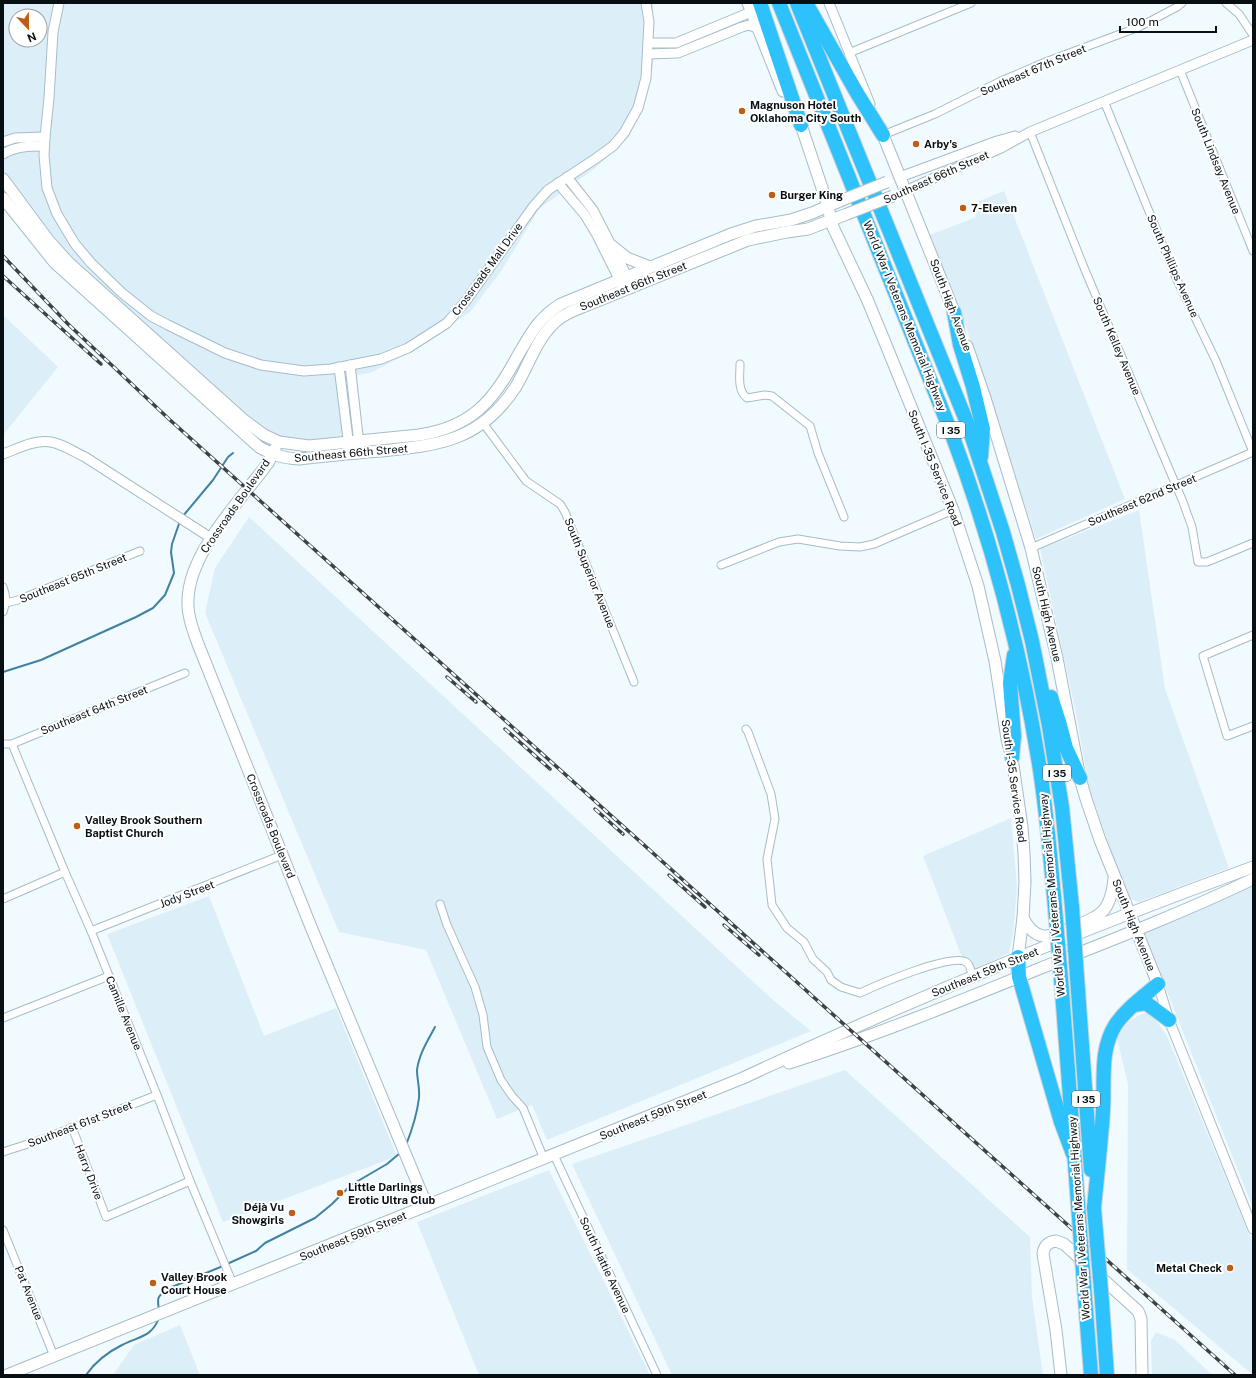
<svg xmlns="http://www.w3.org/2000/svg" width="1256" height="1378" viewBox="0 0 1256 1378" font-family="'Public Sans',sans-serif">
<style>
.built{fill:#dceff9;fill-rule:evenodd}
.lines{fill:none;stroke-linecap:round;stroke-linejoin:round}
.stream{stroke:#4182a0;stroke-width:2}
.minor-casing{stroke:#a5bdc9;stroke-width:9}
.tertiary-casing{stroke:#a5bdc9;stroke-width:11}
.secondary-casing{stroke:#a5bdc9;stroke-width:13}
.motorway-casing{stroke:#d2d4d5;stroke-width:16}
.minor{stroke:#fff;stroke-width:7}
.tertiary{stroke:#fff;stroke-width:9}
.secondary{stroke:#fff;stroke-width:11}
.motorway{stroke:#2ec2fc;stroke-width:14}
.rail-casing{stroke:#3b4347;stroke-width:3.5}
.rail{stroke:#fff;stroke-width:2;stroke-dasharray:6;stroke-linecap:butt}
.secondary-bridge-casing{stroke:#a5bdc9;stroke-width:13;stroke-linecap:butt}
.motorway-bridge-casing{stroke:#d2d4d5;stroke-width:16;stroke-linecap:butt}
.secondary-bridge{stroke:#fff;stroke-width:11}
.motorway-bridge{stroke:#2ec2fc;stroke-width:14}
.poi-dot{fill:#bd5e17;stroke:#fff;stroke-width:1.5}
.labels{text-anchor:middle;stroke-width:4;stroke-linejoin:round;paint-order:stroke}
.shield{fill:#fff;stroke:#51575a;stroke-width:1}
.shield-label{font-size:10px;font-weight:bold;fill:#070f13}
.street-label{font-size:11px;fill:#070f13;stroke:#fff}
.poi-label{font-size:11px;font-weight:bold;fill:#070f13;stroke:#fff;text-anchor:start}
</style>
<rect width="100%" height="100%" fill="#f0faff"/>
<g class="built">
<path d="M3 3H653L654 60 646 97 629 137 594 169 539 209 502 270 470 312 411 352 370 373 357 375 363 433 318 441 284 440 268 432 247 417 69 258 49 235 3 173ZM16 16H40V40H16Z"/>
<path d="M1004 191 1125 499 1036 539 966 327 930 235 976 217 972 204Z"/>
<path d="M3 315 58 367 3 435Z"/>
<path d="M1139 510 1165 689 1229 868 1139 902 1130 899 1114 859 1089 788 1076 713 1040 549Z"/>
<path d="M249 517 773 1000 811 1031 547 1140 532 1105 497 1119 426 950 339 932 205 613 215 568Z"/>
<path d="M1011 818 1017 887 1013 935 1009 953 968 973 923 856Z"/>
<path d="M1253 885V1208L1162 979 1142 934Z"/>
<path d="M209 896 264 1036 336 1008 396 1154 392 1158 223 1222 107 934Z"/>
<path d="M1147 1012 1156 1020 1167 1036 1253 1244V1375L1127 1269 1128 1084 1117 1038 1128 1022 1138 1016Z"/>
<path d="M845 1070 1030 1237 1032 1297 1043 1375H672L572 1164Z"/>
<path d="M549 1170 650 1375H479L417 1222Z"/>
<path d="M180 1325 200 1375H113L134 1345Z"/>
<path d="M1156 1332 1175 1340 1212 1375H1152L1151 1341Z"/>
</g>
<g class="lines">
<g class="stream">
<path d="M183 516 213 480 228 457 233 453"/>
<path d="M3 672 41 660 136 617 153 608 165 595 174 573 171 552 172 544 180 521"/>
<path d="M406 1145C412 1130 417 1114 419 1098 420 1089 417 1079 417 1070 419 1054 428 1040 435 1027"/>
<path d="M227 1264 256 1251 265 1243 315 1218 332 1204 351 1185 387 1164 400 1153"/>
<path d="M159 1310C157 1298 157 1297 167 1289L223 1266"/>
<path d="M86 1375C95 1362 108 1352 122 1345 139 1336 151 1338 159 1318"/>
</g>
<g class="minor-casing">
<g id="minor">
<path d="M1226 3 1239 14 1253 35"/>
<path d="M849 53 971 3"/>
<path d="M1180 70 1253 251"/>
<path d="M1104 101 1177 280 1216 361 1253 452"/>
<path d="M1030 132 1085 270 1183 502 1192 527 1198 562H1207L1253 543"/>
<path d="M883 135 935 114 1001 81 1048 61 1139 27 1177 7 1182 3"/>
<path d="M740 364C740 376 737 390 747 398L765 395 772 396 810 426 818 453 844 517"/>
<path d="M483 423 526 481 560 504 565 512 634 682"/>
<path d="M1031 548 1253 452"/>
<path d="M721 565 779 542 798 539 840 546 860 547 874 544 953 510"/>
<path d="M3 587C7 597 6 603 3 612"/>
<path d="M6 603 18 600 140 551"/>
<path d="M1253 635 1203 656 1227 736 1253 726"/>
<path d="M746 729 748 732 771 794 775 819 767 859 772 905 787 928 804 942 813 959 827 972 831 980 841 987 860 993C877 985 951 953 966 962 970 964 971 971 972 975"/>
<path d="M3 744H12L185 673"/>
<path d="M12 744 65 872 91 931 157 1095 190 1181 233 1284"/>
<path d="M3 899 65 872"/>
<path d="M440 904 447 925 475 987 483 1015 487 1047 501 1080 512 1096 523 1108 544 1159"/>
<path d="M91 931 282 855"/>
<path d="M3 1018 109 976"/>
<path d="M72 1127 106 1217 190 1181"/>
<path d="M3 1152 43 1139 157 1095"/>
<path d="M554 1155 657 1375"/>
<path d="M3 1230 54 1356"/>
</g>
</g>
<g class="tertiary-casing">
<g id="tertiary">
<path d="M59 3 53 32 49 98 45 137 44 155 47 188 57 214 75 244 91 263 122 293 151 316 168 325 225 353 261 365 304 371 331 369 381 359 408 348 447 323 465 302 533 207 548 190 595 159 613 146 624 133 638 108 646 78 649 22 646 3"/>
<path d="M829 3 870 104"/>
<path d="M649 43H676L751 12"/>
<path d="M648 54 678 53 742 27 749 25 757 28"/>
<path d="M3 142 15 138 45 137"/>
<path d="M3 154C16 146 30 146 44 146"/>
<path d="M567 177 593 210 630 282"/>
<path d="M900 177 997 141 1015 136"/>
<path d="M558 183 585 215 597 235 622 285"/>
<path d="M905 191 1001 148 1030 132 1253 40"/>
<path d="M350 365 360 453"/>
<path d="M339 367 349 447"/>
<path d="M3 454C17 449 35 439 51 442 63 444 74 452 85 457L211 538"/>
<path d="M1158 984 1169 1020 1253 1229"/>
</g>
</g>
<g class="secondary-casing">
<g id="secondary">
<path d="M748 3 783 91"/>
<path d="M798 119 801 125 826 200 833 227 867 299 884 340 953 510 978 586 995 661 1007 739 1012 758 1022 827 1024 853 1025 882 1023 918 1018 957"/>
<path d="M883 135 957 319"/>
<path d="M3 179 49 241 68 262 245 421 264 435 279 442 309 446 419 435C471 427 493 402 517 357 530 335 538 318 561 304L731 234 756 226 791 220 812 213 840 201"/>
<path d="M3 198 55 263 259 447C273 455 282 458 299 459 326 456 354 453 381 451 439 445 480 441 515 388 528 367 536 340 554 323 560 317 568 313 575 310L748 240 787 232 808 229 847 214"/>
<path d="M612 246 627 258 650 267"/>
<path d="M967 346 985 398 1031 548 1057 658 1080 778 1086 799 1100 840 1158 984"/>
<path d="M275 449 268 463C241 500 189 552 188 600 187 615 193 630 198 644L311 927 427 1206"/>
<path d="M1023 918C1028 927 1033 934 1043 936 1053 937 1095 919 1102 912 1111 903 1113 889 1114 878"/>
<path d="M789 1063C874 1036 958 1002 1041 968 1112 940 1184 912 1253 879"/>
<path d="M7 1375 743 1078C910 1000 1080 930 1253 867"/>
<path d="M1061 1375 1056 1330 1043 1254C1044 1246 1048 1242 1056 1241L1064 1244 1138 1311 1141 1319 1142 1375"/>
</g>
</g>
<g class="motorway-casing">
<g id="motorway">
<path d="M760 3 801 125"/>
<path d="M779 3 951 432C992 541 1022 655 1040 770 1047 816 1051 862 1055 908"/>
<path d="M797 3 968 425 1003 532 1018 585 1032 641 1049 726 1062 807 1072 907"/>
<path d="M806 3 857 93 883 135"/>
<path d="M954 312 960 345 973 387 983 429 981 457"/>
<path d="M1051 697 1060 725 1066 748 1080 778"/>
<path d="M1012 758 1014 736 1010 683 1014 655"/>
<path d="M1018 957 1019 977 1061 1122 1073 1154"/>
<path d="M1078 990 1091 1170"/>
<path d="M1062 991 1077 1191"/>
<path d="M1134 1005 1146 1003 1169 1020"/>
<path d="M1094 1208C1097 1176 1101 1143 1103 1111 1105 1082 1099 1050 1116 1024 1127 1008 1144 996 1158 984"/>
<path d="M1084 1285 1091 1375"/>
<path d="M1102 1302 1107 1375"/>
</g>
</g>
<use href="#minor" class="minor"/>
<use href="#tertiary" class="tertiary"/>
<use href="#secondary" class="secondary"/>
<use href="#motorway" class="motorway"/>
<g class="rail-casing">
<g id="rail">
<path d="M3 256 68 324 170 420 1235 1375"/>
<path d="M3 276 101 364"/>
<path d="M447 677 476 702"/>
<path d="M505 729 550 769"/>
<path d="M595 809 623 834"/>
<path d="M669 875 705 907"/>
<path d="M724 925 759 955"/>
</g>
</g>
<use href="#rail" class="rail"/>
<g class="secondary-bridge-casing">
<g id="secondary-bridge">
<path d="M840 201 887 182"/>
<path d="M847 214 893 196"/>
</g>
</g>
<g class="motorway-bridge-casing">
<g id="motorway-bridge">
<path d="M1072 907 1078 990"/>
<path d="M1055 908 1062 991"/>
<path d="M1077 1191 1084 1285"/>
<path d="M1094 1208 1102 1302"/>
</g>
</g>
<use href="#secondary-bridge" class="secondary-bridge"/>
<use href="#motorway-bridge" class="motorway-bridge"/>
</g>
<g class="poi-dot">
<circle cx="742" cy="111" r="4"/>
<circle cx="916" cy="144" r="4"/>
<circle cx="772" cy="195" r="4"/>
<circle cx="963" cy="208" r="4"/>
<circle cx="77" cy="826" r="4"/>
<circle cx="340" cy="1193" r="4"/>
<circle cx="292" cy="1213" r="4"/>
<circle cx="1230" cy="1268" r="4"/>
<circle cx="153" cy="1283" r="4"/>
</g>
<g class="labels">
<g class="shield">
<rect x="937" y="422" width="28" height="16" rx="3"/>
<rect x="1043" y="765" width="28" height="16" rx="3"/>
<rect x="1072" y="1091" width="28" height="16" rx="3"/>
</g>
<g class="shield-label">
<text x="951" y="434">I 35</text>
<text x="1057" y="777">I 35</text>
<text x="1086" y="1103">I 35</text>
</g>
<g class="street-label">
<text transform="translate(1033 70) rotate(-23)" y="4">Southeast 67th Street</text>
<text transform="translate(1216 161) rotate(68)" y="4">South Lindsay Avenue</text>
<text transform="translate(936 177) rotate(-24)" y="4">Southeast 66th Street</text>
<text transform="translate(1173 266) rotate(66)" y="4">South Phillips Avenue</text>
<text transform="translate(487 269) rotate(-54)" y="4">Crossroads Mall Drive</text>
<text transform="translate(633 286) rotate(-22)" y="4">Southeast 66th Street</text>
<text transform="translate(951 305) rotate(69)" y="4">South High Avenue</text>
<text transform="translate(905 316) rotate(68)" y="4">World War I Veterans Memorial Highway</text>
<text transform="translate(1117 346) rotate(67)" y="4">South Kelley Avenue</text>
<text transform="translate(351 453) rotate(-5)" y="4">Southeast 66th Street</text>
<text transform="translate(935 468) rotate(68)" y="4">South I-35 Service Road</text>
<text transform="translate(1142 500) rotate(-23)" y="4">Southeast 62nd Street</text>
<text transform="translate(235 506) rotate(-55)" y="4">Crossroads Boulevard</text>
<text transform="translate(590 573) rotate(68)" y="4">South Superior Avenue</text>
<text transform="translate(73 578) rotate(-22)" y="4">Southeast 65th Street</text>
<text transform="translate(1047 614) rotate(77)" y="4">South High Avenue</text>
<text transform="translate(94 710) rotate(-22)" y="4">Southeast 64th Street</text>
<text transform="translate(1014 781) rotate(82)" y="4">South I-35 Service Road</text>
<text transform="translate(271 826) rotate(68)" y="4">Crossroads Boulevard</text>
<text transform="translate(187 894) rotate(-21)" y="4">Jody Street</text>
<text transform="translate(1052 895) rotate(-95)" y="4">World War I Veterans Memorial Highway</text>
<text transform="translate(1134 925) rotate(68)" y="4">South High Avenue</text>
<text transform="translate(985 972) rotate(-22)" y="4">Southeast 59th Street</text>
<text transform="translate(124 1013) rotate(68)" y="4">Camille Avenue</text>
<text transform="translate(653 1115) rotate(-22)" y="4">Southeast 59th Street</text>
<text transform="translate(80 1124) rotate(-21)" y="4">Southeast 61st Street</text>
<text transform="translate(89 1172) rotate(69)" y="4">Harry Drive</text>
<text transform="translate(1079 1218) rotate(-94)" y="4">World War I Veterans Memorial Highway</text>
<text transform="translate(353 1236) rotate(-22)" y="4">Southeast 59th Street</text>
<text transform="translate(605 1265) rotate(65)" y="4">South Hattie Avenue</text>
<text transform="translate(29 1293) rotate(68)" y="4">Pat Avenue</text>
</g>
<g class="poi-label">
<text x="750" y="109">Magnuson Hotel<tspan x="750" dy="13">Oklahoma City South</tspan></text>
<text x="924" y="148">Arby's</text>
<text x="780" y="199">Burger King</text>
<text x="971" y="212">7-Eleven</text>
<text x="85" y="824">Valley Brook Southern<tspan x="85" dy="13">Baptist Church</tspan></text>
<text x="348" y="1191">Little Darlings<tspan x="348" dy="13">Erotic Ultra Club</tspan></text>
<text x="284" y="1211" text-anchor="end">Déjà Vu<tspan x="284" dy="13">Showgirls</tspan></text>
<text x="1222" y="1272" text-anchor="end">Metal Check</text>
<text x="161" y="1281">Valley Brook<tspan x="161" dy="13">Court House</tspan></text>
</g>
</g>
<rect width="1256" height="1378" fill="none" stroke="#070f13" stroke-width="8"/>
<g transform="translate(28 28) rotate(158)"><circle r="19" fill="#ffffff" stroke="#9c9fa1"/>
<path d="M0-3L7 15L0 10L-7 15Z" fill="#bd5e17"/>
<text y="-6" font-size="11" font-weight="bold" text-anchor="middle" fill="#070f13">N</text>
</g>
<path d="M1120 26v6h96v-6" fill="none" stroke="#070f13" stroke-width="2"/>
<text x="1126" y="26" font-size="12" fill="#070f13" stroke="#ffffff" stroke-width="3" paint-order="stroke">100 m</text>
</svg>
